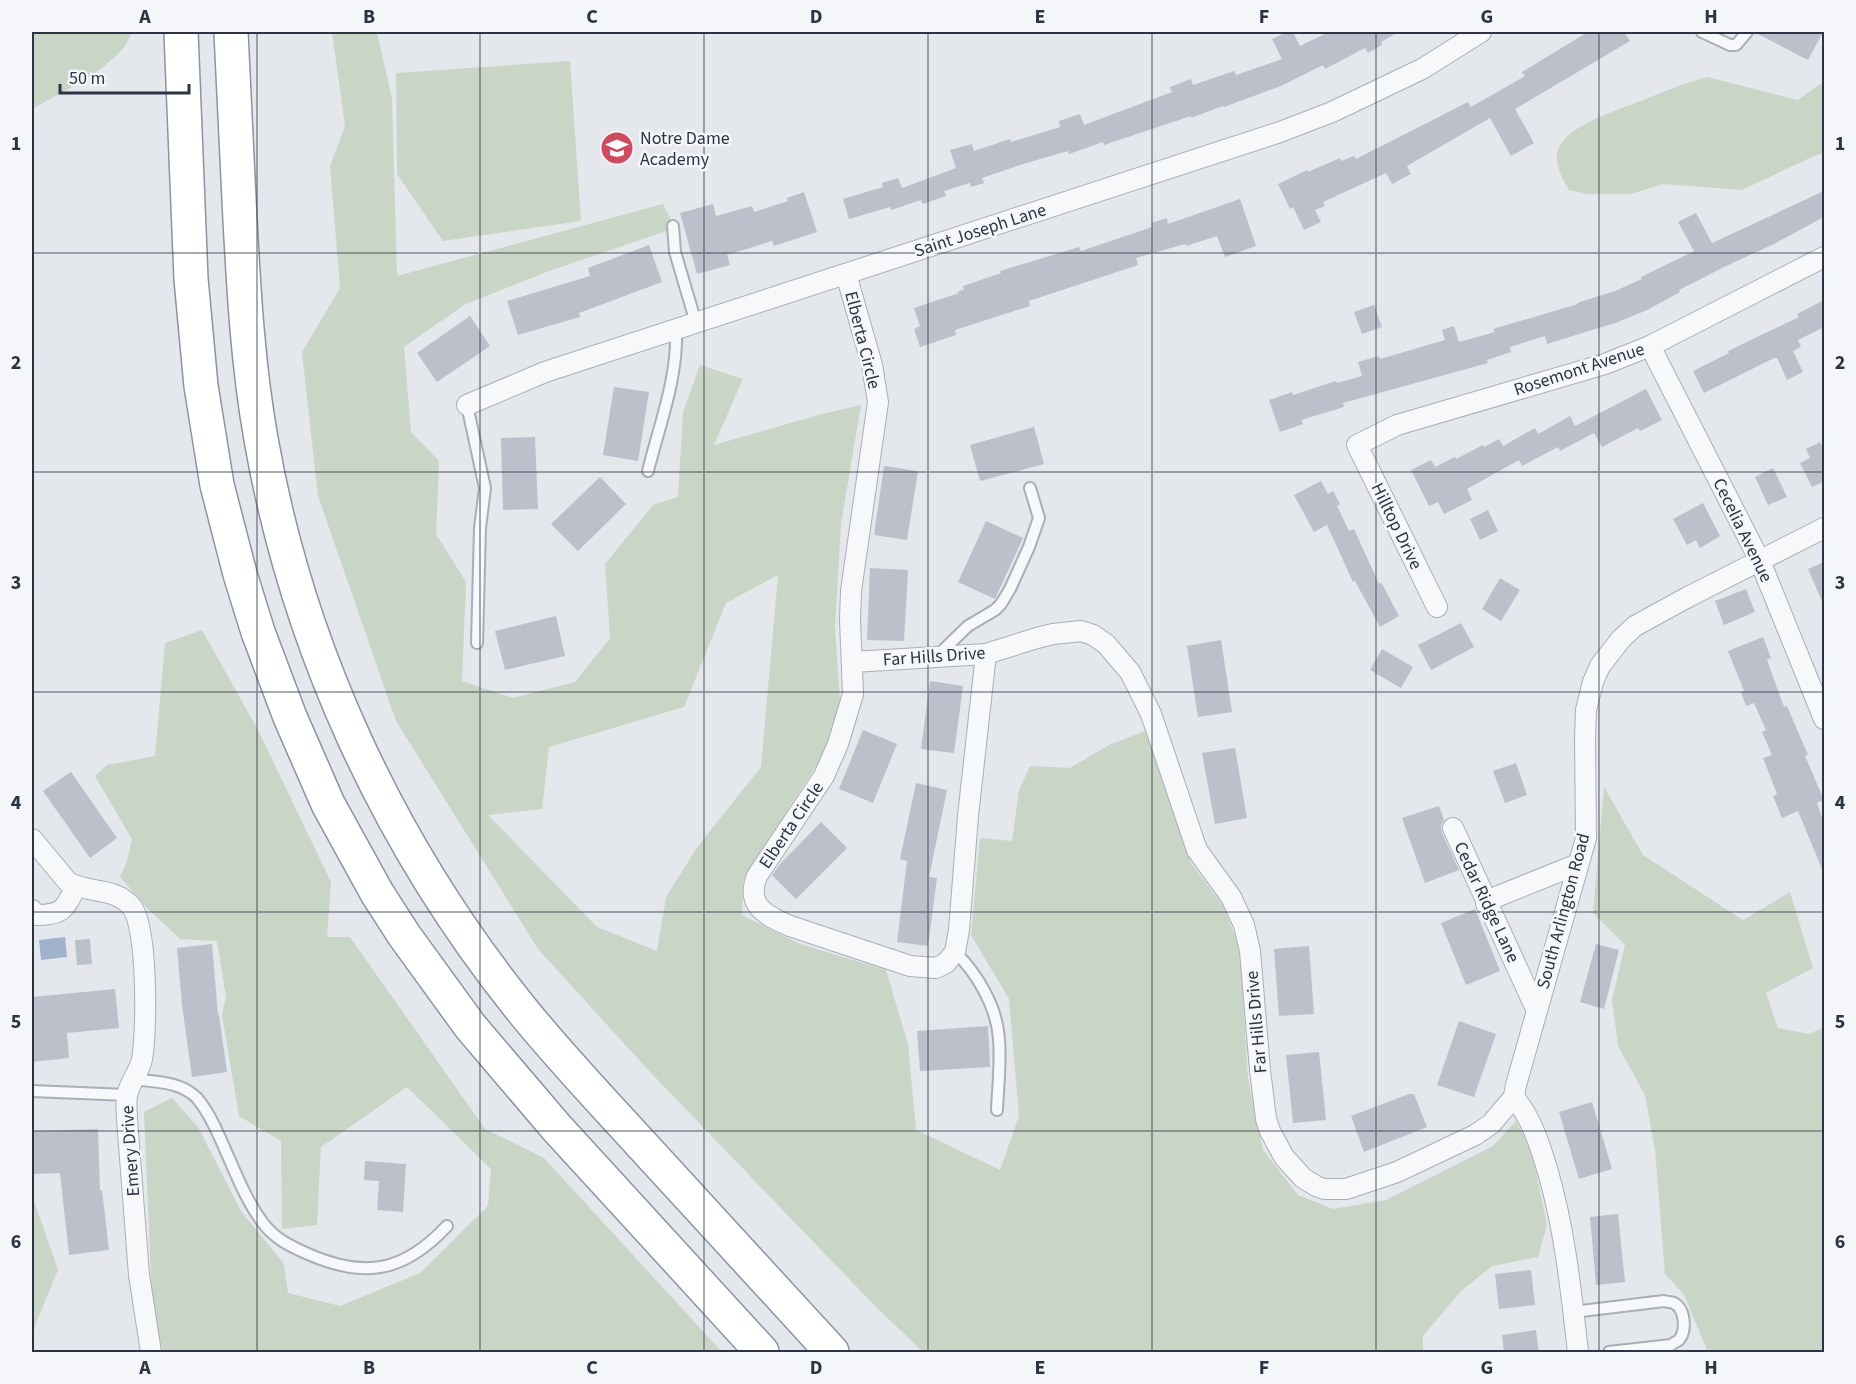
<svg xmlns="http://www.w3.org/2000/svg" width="1856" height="1384" viewBox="0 0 1856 1384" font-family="'Source Sans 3',sans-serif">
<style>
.green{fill:#c9d6c5;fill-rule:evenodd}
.water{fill:#9fb4cc}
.building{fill:#bbc0ca}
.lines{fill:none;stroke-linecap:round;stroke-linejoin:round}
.lane-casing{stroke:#a9aeb7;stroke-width:14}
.street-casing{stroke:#a9aeb7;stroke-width:22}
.highway-casing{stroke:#8b94a3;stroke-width:36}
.lane{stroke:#f7f8fa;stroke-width:10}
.street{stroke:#f7f8fa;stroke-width:20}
.highway{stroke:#fff;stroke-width:33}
.grid{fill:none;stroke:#2b3445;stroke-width:1.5;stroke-opacity:0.55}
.labels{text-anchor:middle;stroke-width:5;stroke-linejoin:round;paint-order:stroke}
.poi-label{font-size:18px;fill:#2b3445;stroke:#f4f6f9;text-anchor:start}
.street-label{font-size:18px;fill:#2b3445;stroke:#f4f6f9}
.neatline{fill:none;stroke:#2b3445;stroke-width:2}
.grid-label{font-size:20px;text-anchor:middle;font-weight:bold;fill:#2b3445}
</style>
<rect width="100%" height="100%" fill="#e4e7ec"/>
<g class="green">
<path d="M32 32H132C122 65 61 92 32 109Z"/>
<path d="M332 32H377L392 99 397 276 663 204 675 228 549 271 464 305 404 347 411 432 439 461 436 534 466 582 462 681 513 698 575 682 610 638 605 564 653 505 678 497 683 412 700 365 743 379 714 445 818 415 861 405 841 524 835 628 840 701 823 755 743 881 742 915 800 944 886 970 908 1044 916 1130 1000 1170 1019 1116 1009 999 971 935 980 838 1012 841 1019 790 1030 766 1070 768 1109 745 1148 730 1191 863 1223 906 1240 948 1248 1078 1263 1150 1298 1195 1333 1209 1386 1200 1493 1146 1516 1121 1532 1152 1547 1225 1538 1257 1492 1266 1461 1291 1423 1336V1352H923L875 1306 651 1073 538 949 396 721 318 496 302 352 340 288 330 166 345 126ZM778 575 761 767 698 846 666 897 657 951 597 927 488 815 542 809 549 747 684 707 726 603Z"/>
<path d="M570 61 581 221 443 241 397 174 396 73Z"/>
<path d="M1707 77 1798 100 1824 81V153L1814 156 1742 190 1663 184 1631 194H1588L1569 190C1563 180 1556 168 1557 156 1559 127 1616 111 1638 102 1661 93 1682 84 1707 77Z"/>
<path d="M202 630 258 730 331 882 327 937H350L485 1129 544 1158 722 1352H163L152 1302 144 1112 172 1098 198 1127 241 1211 284 1264 288 1293 340 1306 420 1273 488 1206 491 1169 407 1087 321 1147 317 1225 282 1229 281 1141 239 1116 222 1015 226 997 217 941 180 939 148 909 120 877 127 861 132 839 95 776 107 765 155 756 165 643Z"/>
<path d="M1604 787 1643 855 1743 920 1790 892 1813 968 1766 993 1778 1028 1809 1034 1824 1027V1352H1708L1684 1295 1665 1274 1655 1150 1645 1095 1618 1046 1612 1000 1625 945 1593 913Z"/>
<path d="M32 1195 58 1270 32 1333Z"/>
</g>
<path class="water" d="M65 937 67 957 41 960 39 940Z"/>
<g class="building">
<path d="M1287 32H1293L1300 46 1329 32H1398L1381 42 1382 45 1368 53 1365 48 1325 69 1323 65 1281 86 1224 107 1223 106 1191 118V116L1104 145 1103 142 1069 154 1068 151 1023 164 982 178 984 183 971 187 970 183 944 191 946 196 923 204 921 200 891 210 890 207 849 219 843 199 883 187 882 183 898 178 902 188 956 168 950 150 972 144 974 151 1010 139 1011 142 1060 127 1059 121 1080 114 1084 125 1172 92 1170 87 1191 79 1193 85 1234 71 1236 75 1282 59 1272 39Z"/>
<path d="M1588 32H1624L1630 41 1515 109 1534 143 1511 156 1490 118 1407 166 1411 174 1392 184 1386 173 1323 202 1325 206 1315 210 1321 222 1304 230 1293 207 1290 209 1278 184 1307 170 1308 172 1340 158 1341 161 1354 156 1356 159 1468 102 1471 107 1525 76 1522 72Z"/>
<path d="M1754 32H1823L1808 60Z"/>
<path d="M1824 191V217L1774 244 1724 267 1679 290 1680 292 1647 310 1618 322 1547 344 1545 336 1510 347 1511 352 1487 360 1488 363 1343 403 1344 407 1301 420 1303 424 1280 432 1269 400 1292 392 1293 395 1336 381 1337 383 1362 376 1358 362 1379 356 1380 359 1445 340 1442 330 1454 326 1459 342 1495 332 1493 329 1578 304 1577 303 1615 291 1642 279 1641 277 1694 251 1678 222 1696 213 1712 243Z"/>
<path d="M804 192 817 232 774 246 772 241 727 255 730 265 697 274 680 213 713 204 716 216 752 206 754 212 788 201 787 198Z"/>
<path d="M1240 199 1256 246 1225 257 1217 236 1186 246 1185 244 1136 258 1138 265 1029 301 1030 306 955 330 956 335 920 347 914 329 920 326 914 308 959 293 958 291 964 290 963 286 1001 273 1000 271 1079 247 1081 251 1152 227 1151 223 1167 218 1168 224Z"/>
<path d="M649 245 662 282 579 313 580 317 518 335 507 301 590 276 588 268Z"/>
<path d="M1824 300V327L1798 340 1801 347 1793 351 1803 372 1787 380 1777 358H1774L1704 393 1693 371 1729 353 1728 351 1799 317 1797 314Z"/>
<path d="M1374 305 1382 327 1362 334 1354 312Z"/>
<path d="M470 316 490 346 437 382 417 353Z"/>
<path d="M614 387 649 392 638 461 603 455Z"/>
<path d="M1646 389 1662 420 1640 431 1638 428 1602 447 1594 433 1560 451 1558 447 1522 466 1519 460 1467 489 1472 500 1444 514 1438 502 1429 506 1411 470 1431 460 1435 467 1455 457 1456 459 1483 445 1484 447 1499 439 1503 446 1535 428 1538 434 1570 416 1575 426Z"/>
<path d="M1034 427 1044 464 980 481 970 445Z"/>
<path d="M535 437 538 509 503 510 501 438Z"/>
<path d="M1820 442 1824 450V485L1823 482 1812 487 1800 463 1810 458 1806 449Z"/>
<path d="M884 466 918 471 907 540 874 535Z"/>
<path d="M1773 468 1787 497 1768 505 1755 477Z"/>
<path d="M600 477 626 504 578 551 551 524Z"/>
<path d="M1321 481 1328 494 1333 491 1340 504 1337 506 1349 531 1354 529 1379 584 1381 582 1399 616 1380 627 1355 581 1353 582 1327 525 1314 532 1294 495Z"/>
<path d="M1703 503 1720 536 1700 548 1696 540 1687 545 1673 519Z"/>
<path d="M1488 510 1498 531 1480 540 1470 519Z"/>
<path d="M986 521 1023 538 995 599 958 582Z"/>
<path d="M1824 562V606L1808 569Z"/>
<path d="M870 568 908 570 904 641 867 640Z"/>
<path d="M1500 578 1520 590 1501 621 1482 609Z"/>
<path d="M1746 589 1755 612 1724 625 1715 601Z"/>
<path d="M556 616 565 656 505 670 495 631Z"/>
<path d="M1461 623 1474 647 1431 670 1418 645Z"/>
<path d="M1763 637 1771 658 1767 660 1784 707 1787 706 1808 755 1805 756 1824 800 1817 803 1824 822V874L1798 811 1782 818 1773 796 1777 794 1763 758 1772 755 1762 732 1766 730 1754 703 1746 706 1741 692 1744 691 1728 651Z"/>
<path d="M1221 640 1232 712 1198 717 1187 646Z"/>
<path d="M1382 649 1413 667 1401 688 1370 670Z"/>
<path d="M930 681 963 686 954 753 921 749Z"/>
<path d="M863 730 897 744 873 803 839 789Z"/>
<path d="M1235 748 1247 818 1215 824 1202 753Z"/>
<path d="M1516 763 1527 795 1505 803 1493 771Z"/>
<path d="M71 772 117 838 90 858 43 791Z"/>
<path d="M916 783 947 790 929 877 937 878 928 946 897 942 907 861 900 859Z"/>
<path d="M1439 806 1444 820 1441 826 1442 833 1459 870 1425 883 1402 818Z"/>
<path d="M821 822 847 848 796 899 772 875 780 864Z"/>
<path d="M1475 909 1500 971 1466 985 1441 923Z"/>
<path d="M90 939 92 964 77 965 75 940Z"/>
<path d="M212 944 218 1015H219L227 1072 192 1077 182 1005 177 948Z"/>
<path d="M1596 944 1619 950 1604 1009 1580 1002Z"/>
<path d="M1309 946 1314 1014 1279 1016 1274 949Z"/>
<path d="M115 989 119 1028 67 1033 69 1058 32 1062V1026H34L32 997Z"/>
<path d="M1459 1021 1496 1034 1474 1097 1437 1085Z"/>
<path d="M988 1026 990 1067 920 1071 917 1031Z"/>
<path d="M1319 1052 1326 1120 1293 1123 1286 1055Z"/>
<path d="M1409 1094H1414L1427 1127 1364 1152 1351 1116Z"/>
<path d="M1592 1102 1612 1169 1579 1179 1559 1112Z"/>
<path d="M98 1129 100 1191 102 1190 109 1250 69 1255 60 1173 32 1174V1131Z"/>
<path d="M365 1161 406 1164 403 1212 377 1210 379 1181 364 1180Z"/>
<path d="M1618 1214 1625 1282 1596 1285 1590 1217Z"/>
<path d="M1531 1270 1535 1305 1499 1309 1495 1274Z"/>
<path d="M1536 1330 1539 1353H1504L1502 1335Z"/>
</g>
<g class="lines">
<g class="lane-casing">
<g id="lane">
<path d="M1702 32 1730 45H1736L1747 32"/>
<path d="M673 226 675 252 696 323"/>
<path d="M467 405 485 488 480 528 477 643"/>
<path d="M648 471C659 426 678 378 676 330"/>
<path d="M936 657 968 626 995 610 1001 604 1010 589 1029 547 1039 518 1030 488"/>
<path d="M955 952C977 973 997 1007 999 1039 1001 1062 998 1087 997 1110"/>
<path d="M133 1079C155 1082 180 1081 197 1098 207 1110 214 1124 220 1138 233 1166 244 1198 263 1223 275 1239 290 1246 308 1254 365 1279 404 1272 447 1226"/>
<path d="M32 1091 127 1095"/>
<path d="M1573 1312 1664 1301C1666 1302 1672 1302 1674 1303 1685 1309 1687 1330 1679 1340 1679 1340 1672 1344 1671 1345L1609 1352"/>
</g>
</g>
<g class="street-casing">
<g id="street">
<path d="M846 274 872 365 878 402 851 591 850 620 853 694 838 744 824 776 757 876C745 906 767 916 790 926L910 966 936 968 946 963 955 952 959 930 968 816 986 654"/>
<path d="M1650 346 1760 561 1824 719"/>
<path d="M467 405 545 372 1280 132 1332 112 1422 69 1481 32"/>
<path d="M1437 607 1357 445 1397 425 1605 364 1650 346 1824 257"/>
<path d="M853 662 986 654 1037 638 1053 634 1081 631 1093 635 1106 644 1130 672 1151 714 1197 850 1231 897 1244 925 1250 951 1260 1070 1266 1119 1270 1131 1284 1157 1303 1178 1316 1186 1324 1189H1346L1397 1172 1475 1135 1491 1124 1514 1097"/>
<path d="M1453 828 1536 1009"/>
<path d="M32 839 68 882C89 894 112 886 131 906 148 924 147 1033 142 1059 140 1070 131 1081 128 1092 125 1100 127 1111 127 1119L139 1275 151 1352"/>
<path d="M1486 904 1496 897 1578 864"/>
<path d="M32 910 36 915C63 915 65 909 76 886"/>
<path d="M1514 1097 1516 1085 1586 838 1585 738 1586 710 1593 682 1600 666 1621 639 1635 626 1688 597 1824 528"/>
<path d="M1514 1097C1532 1119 1540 1145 1548 1172 1565 1231 1571 1291 1578 1352"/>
</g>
</g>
<g class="highway-casing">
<g id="highway">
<path d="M181 32 191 279 201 386 217 485 240 574 258 632 290 717 328 804 377 893 404 935 470 1026 556 1127 762 1352"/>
<path d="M231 32C234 94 237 157 240 220 244 294 248 366 261 439 297 645 387 841 518 1005 557 1054 601 1100 643 1146 706 1215 769 1284 832 1352"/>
</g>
</g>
<use href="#lane" class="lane"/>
<use href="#street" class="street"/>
<use href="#highway" class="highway"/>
</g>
<path class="grid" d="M257 32V1352M480 32V1352M704 32V1352M928 32V1352M1152 32V1352M1376 32V1352M1599 32V1352M32 253H1824M32 472H1824M32 692H1824M32 912H1824M32 1131H1824"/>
<defs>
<g id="school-disc" transform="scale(1.725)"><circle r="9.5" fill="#d1495b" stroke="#f4f6f9"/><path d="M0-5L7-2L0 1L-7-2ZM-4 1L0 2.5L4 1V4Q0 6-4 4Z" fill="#fff"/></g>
</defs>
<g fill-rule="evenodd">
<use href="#school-disc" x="617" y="148"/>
</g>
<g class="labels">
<g class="poi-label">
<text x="640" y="144">Notre Dame<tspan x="640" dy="21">Academy</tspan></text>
</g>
<g class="street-label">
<text transform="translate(980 230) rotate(-18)" y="6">Saint Joseph Lane</text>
<text transform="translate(863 340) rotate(76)" y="6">Elberta Circle</text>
<text transform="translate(1579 369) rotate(-18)" y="6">Rosemont Avenue</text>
<text transform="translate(1397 526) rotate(64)" y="6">Hilltop Drive</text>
<text transform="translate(1743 530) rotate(64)" y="6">Cecelia Avenue</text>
<text transform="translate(934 656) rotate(-4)" y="6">Far Hills Drive</text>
<text transform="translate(791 825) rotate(-56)" y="6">Elberta Circle</text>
<text transform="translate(1487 902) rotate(65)" y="6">Cedar Ridge Lane</text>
<text transform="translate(1563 911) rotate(-75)" y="6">South Arlington Road</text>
<text transform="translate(1256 1022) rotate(-95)" y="6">Far Hills Drive</text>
<text transform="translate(130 1151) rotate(-94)" y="6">Emery Drive</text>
</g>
</g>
<rect width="1856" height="1384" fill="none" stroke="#f4f6f9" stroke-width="66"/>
<path d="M60 84v9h129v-9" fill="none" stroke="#2b3445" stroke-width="3"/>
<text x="69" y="84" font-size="18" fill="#2b3445" stroke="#f4f6f9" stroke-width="4.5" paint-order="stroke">50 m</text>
<rect x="33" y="33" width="1790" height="1318" class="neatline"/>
<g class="grid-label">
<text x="145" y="23">A</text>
<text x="369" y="23">B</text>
<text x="592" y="23">C</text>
<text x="816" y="23">D</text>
<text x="1040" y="23">E</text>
<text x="1264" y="23">F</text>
<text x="1487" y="23">G</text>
<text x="1711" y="23">H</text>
<text x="16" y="150">1</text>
<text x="1840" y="150">1</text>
<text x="16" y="369">2</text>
<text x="1840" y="369">2</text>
<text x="16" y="589">3</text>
<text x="1840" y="589">3</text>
<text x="16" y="809">4</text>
<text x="1840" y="809">4</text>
<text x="16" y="1028">5</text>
<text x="1840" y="1028">5</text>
<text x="16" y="1248">6</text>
<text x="1840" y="1248">6</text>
<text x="145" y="1374">A</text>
<text x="369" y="1374">B</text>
<text x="592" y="1374">C</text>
<text x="816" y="1374">D</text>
<text x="1040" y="1374">E</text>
<text x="1264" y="1374">F</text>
<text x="1487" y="1374">G</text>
<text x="1711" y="1374">H</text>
</g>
</svg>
